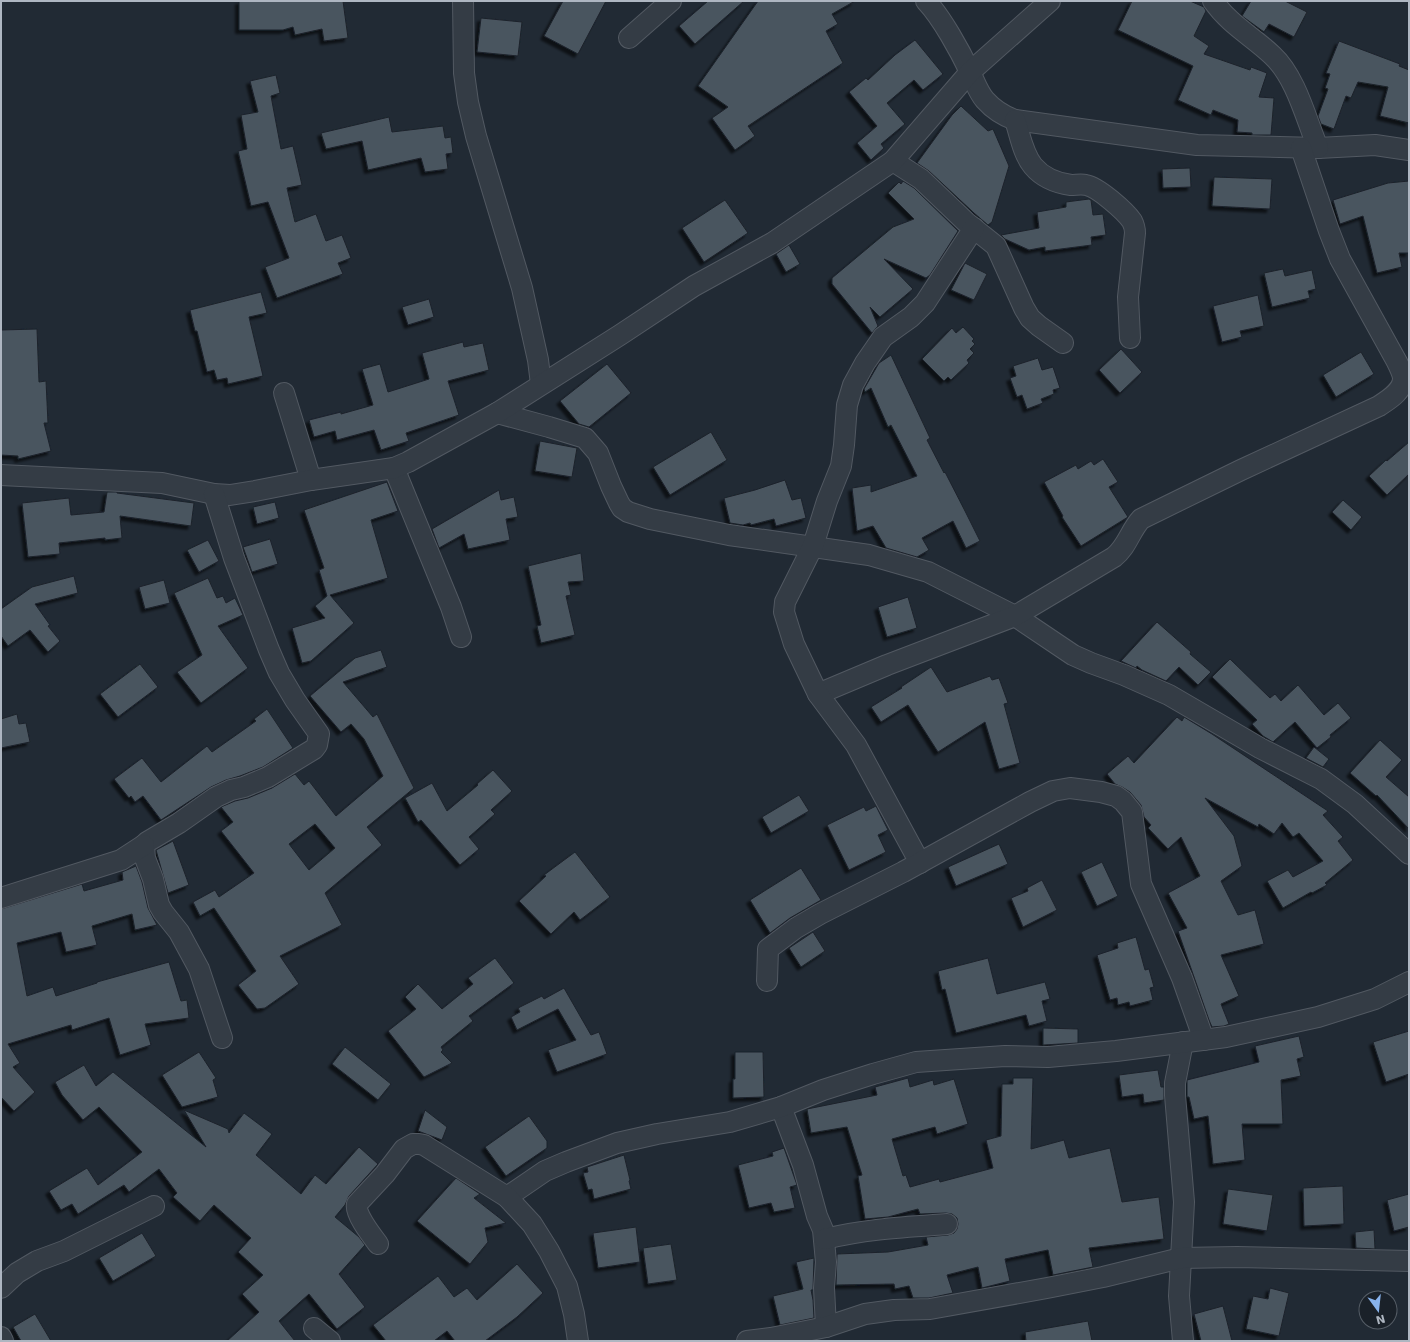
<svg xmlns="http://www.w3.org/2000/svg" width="1410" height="1342" viewBox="0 0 1410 1342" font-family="'DejaVu Sans',sans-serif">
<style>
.building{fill:#4a545f;stroke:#1c232b;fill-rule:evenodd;filter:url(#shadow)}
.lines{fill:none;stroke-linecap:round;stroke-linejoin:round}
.street-casing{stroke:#525962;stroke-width:22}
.street{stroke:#343c45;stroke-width:20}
</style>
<defs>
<filter id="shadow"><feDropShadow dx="-3.5" dy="3.5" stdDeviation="1" flood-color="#0009"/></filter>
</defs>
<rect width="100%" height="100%" fill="#212a34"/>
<g class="building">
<path d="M239 1H343L348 38 324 41 322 29 295 35 293 27 283 30H239Z"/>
<path d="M563 1H606L578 54 544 36Z"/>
<path d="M708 1H744L695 44 679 26Z"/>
<path d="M758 1H855L832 14 838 24 826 31 843 63 748 126 755 136 735 150 712 118 728 107 698 86Z"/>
<path d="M1132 1H1190L1204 7 1206 11 1194 36 1209 46 1204 54 1250 70 1251 67 1267 73 1259 97 1274 98 1271 135H1252V133L1237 132 1238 120 1213 110 1211 115 1178 100 1193 66 1118 30Z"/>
<path d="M1251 1H1285L1307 12 1294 37 1269 24 1264 32 1242 16Z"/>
<path d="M481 18 522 22 518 56 477 52Z"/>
<path d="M915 40 943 74 923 90 914 80 887 103 905 124 881 144 884 148 871 160 857 143 877 126 849 92 866 78 868 80 895 55Z"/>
<path d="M1339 41 1400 64 1399 66 1409 70V123L1380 116 1388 87 1358 82 1351 98 1346 96 1334 129 1321 124 1318 116 1328 89 1325 88 1330 74 1326 73Z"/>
<path d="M276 75 280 93 271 96 281 149 293 146 302 185 287 188 295 222 316 214 326 241 342 235 351 258 338 263 343 274 277 298 265 267 289 258 268 202 251 206 238 151 247 149 241 115 258 112 250 81Z"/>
<path d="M961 106 988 131 993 129 1009 166 992 222 988 225 974 213 929 171 917 163 952 115Z"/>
<path d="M389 117 392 132 443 126 445 138 451 137 453 153 446 154 448 169 425 172 421 158 368 170 362 141 326 149 321 133Z"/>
<path d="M1190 168 1191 187 1163 188 1162 169Z"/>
<path d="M1214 177 1272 179 1270 209 1212 206Z"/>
<path d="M903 181 914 188 958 231 930 275 926 278 884 259 913 289 880 317 870 307 878 326 872 333 832 284V278L893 227 914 219 888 193 899 182 901 184Z"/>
<path d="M1409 181V253H1399L1402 267 1377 273 1363 216 1340 224 1333 200 1388 183Z"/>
<path d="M1089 199 1091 200 1093 215 1103 214 1106 235 1091 237 1092 245 1045 251V247L1029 250 1005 239 1001 235 1039 228 1037 212 1066 207V202Z"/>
<path d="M725 200 748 233 704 262 682 228Z"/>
<path d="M789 245 800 264 786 272 776 254Z"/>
<path d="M965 263 987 274 974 300 951 290Z"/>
<path d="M1283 269 1285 276 1312 270 1316 289 1308 291 1310 298 1272 307 1264 273Z"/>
<path d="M261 292 267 313 249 317 263 376 228 384 227 378 217 380 214 370 207 372 197 331H195L190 310Z"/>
<path d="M1258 295 1264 326 1240 331 1242 337 1222 342 1213 306Z"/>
<path d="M429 299 434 317 408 325 402 307Z"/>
<path d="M963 327 974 339 972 341 975 344 970 349 974 353 967 360 969 363 951 380 948 377 944 381 922 359 952 328 956 333Z"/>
<path d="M37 329 39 382 46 381 48 423H44L51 451 18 459V456L1 455V330Z"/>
<path d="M463 342 464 347 483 343 489 370 448 381 459 415 406 433 409 441 381 450 374 430 337 440 335 431 314 437 309 420 341 412V414L373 405 362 369 380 364 388 392 429 379 422 353Z"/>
<path d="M1121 349 1142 372 1120 393 1099 370Z"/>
<path d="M1361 352 1374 374 1336 397 1323 375Z"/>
<path d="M891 355 930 438 927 440 944 473 945 472 965 511 980 541 966 548 953 521 922 538 929 550 917 557 886 548 873 526 857 531 852 488 871 485V492L917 476 891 425 888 427 871 388 865 392 864 389 879 363Z"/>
<path d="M1038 358 1042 370 1053 367 1060 388 1053 390 1054 394 1041 399 1043 403 1027 409 1022 395 1017 397 1010 378 1016 376 1013 366Z"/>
<path d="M607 364 631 393 589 427 579 424 560 401Z"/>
<path d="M711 432 727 460 670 495 653 467Z"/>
<path d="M540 441 577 448 572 477 535 471Z"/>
<path d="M1409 442V474L1387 495 1369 476 1386 460 1387 461Z"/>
<path d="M1103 459 1118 482 1109 487 1128 517 1081 546 1062 517 1063 516 1044 482 1076 465 1078 469 1091 461 1094 465Z"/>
<path d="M785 480 792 500 801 498 806 518 776 526 774 519 751 525 750 523 743 525 730 523 724 498 755 490Z"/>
<path d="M387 482 398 511 371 520 388 578 330 595 354 623 311 661 302 663 292 628 325 618 315 606 327 596 319 570 324 568 304 510Z"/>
<path d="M499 490 501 500 514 497 518 517 506 519 510 540 468 549 464 534 439 548 432 529Z"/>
<path d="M107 492H117V493L194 503 191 526 120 516 122 538 105 540V538L59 543 60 554 28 557 22 503 69 498 71 515 104 512Z"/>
<path d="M1343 500 1362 517 1351 530 1332 512Z"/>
<path d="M275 502 279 518 257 524 253 507Z"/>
<path d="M270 539 278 564 252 572 243 547Z"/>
<path d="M208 540 219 561 199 572 187 550Z"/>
<path d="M581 553 584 581 568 582 571 595 566 596 575 635 541 643 537 626 541 625 528 566Z"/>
<path d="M74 576 78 593 35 604 50 625 48 626 60 641 48 652 30 630 8 646 1 636V609L32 587Z"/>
<path d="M208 578 217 598 223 596 226 603 235 598 243 615 218 626 248 668 201 703 177 672 202 655 174 593Z"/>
<path d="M164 580 170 603 145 609 139 587Z"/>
<path d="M908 597 917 628 887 637 878 607Z"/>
<path d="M1157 622 1191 652 1190 654 1211 672 1198 685 1179 667 1166 681 1142 670 1137 666 1136 668 1121 661Z"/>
<path d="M381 650 387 667 343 682 373 717 377 714 414 788 367 827 382 845 325 893 342 925 280 956 299 984 265 1008 257 1009 238 985 256 971 214 908 200 916 193 902 215 890 219 897 254 873 221 831 233 822 221 807 235 801 248 798 272 788 295 774 304 785 309 781 336 816 383 776 364 739 351 724 341 732 310 696 355 658ZM315 824 335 848 309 870 289 844Z"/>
<path d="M1230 659 1270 698 1275 694 1281 701 1298 685 1324 715 1338 703 1351 718 1330 735 1331 737 1317 748 1295 722 1273 742 1263 736 1252 724 1257 720 1212 677Z"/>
<path d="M140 664 158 687 118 717 100 694Z"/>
<path d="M931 667 947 692 990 676 992 680 999 678 1008 703 1004 704 1020 763 999 769 985 722 938 752 908 705 881 722 871 707 902 688 901 687Z"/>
<path d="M267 709 293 748 263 767 240 776 226 780 211 787 161 820 143 796 135 802 131 796 129 798 114 779 142 758 161 782 207 746 212 752 256 721 254 719Z"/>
<path d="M17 714 19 724 26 723 30 742 1 748V719Z"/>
<path d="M1177 717 1182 721 1184 717 1212 734 1328 811 1323 815 1343 837 1338 841 1353 860 1325 883 1327 885 1312 893 1311 892 1283 908 1267 881 1288 870 1293 877 1323 861 1299 833 1293 837 1282 823 1274 834 1259 824 1258 827 1205 798 1234 836 1242 866 1221 881 1238 915 1255 910 1264 944 1221 955 1239 996 1221 1004 1229 1024 1224 1026 1212 1027 1209 1020 1178 931 1187 928 1168 893 1200 876 1181 837 1168 849 1148 828 1151 825 1144 817 1141 805 1130 792 1122 787 1115 784 1107 774 1128 756 1134 763Z"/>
<path d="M1380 740 1402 760 1386 777 1409 797V829L1377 795 1376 796 1350 773Z"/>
<path d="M1314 747 1329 759 1323 767 1306 758Z"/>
<path d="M493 770 512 791 491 810 495 814 469 837 479 849 460 865 421 820 418 822 405 798 432 783 447 811 478 785 477 784Z"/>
<path d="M799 795 809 811 771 833 762 817Z"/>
<path d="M876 806 888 830 878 835 886 852 849 870 827 825 864 807 866 811Z"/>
<path d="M173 841 189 885 168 893 156 850Z"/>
<path d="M999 844 1008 864 956 886 948 867Z"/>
<path d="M575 852 610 897 580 920 574 912 551 934 519 901 546 876 544 875Z"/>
<path d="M1102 862 1118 896 1097 906 1081 872Z"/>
<path d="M136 866 142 882 148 908 157 925 135 930 132 914 92 926 97 945 66 952 61 932 17 943 27 996 53 987 56 996 97 983V982L169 962 181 1001 187 1000 189 1018 145 1024 151 1045 120 1055 109 1018 72 1030 71 1025 8 1044 20 1063 13 1067 35 1092 14 1111 1 1097V909L82 884 84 891 123 880 122 872Z"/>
<path d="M801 868 821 900 790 918 770 933 750 900Z"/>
<path d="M1042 880 1057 910 1023 927 1011 898 1028 891 1027 888Z"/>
<path d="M813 932 825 951 801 967 789 948Z"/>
<path d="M1136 937 1145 970 1149 969 1154 987 1150 988 1153 1000 1130 1006 1129 1002 1118 1005 1117 998 1110 1000 1097 955 1118 948 1117 943Z"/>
<path d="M495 958 514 983 469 1016 473 1021 441 1047 443 1050 441 1052 452 1063 424 1077 388 1031 416 1009 405 997 418 984 442 1009 473 984 468 978Z"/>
<path d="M988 958 997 994 1045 982 1050 999 1042 1001 1047 1021 1029 1026 1026 1015 956 1033 945 989 942 990 938 971Z"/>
<path d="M564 988 591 1035 599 1032 607 1054 557 1072 548 1050 576 1040 558 1009 517 1030 511 1017 520 1012 518 1008 542 996 544 999Z"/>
<path d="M1043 1028 1078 1029V1043L1043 1045Z"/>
<path d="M1409 1031V1074L1386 1082 1373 1042Z"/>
<path d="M1299 1036 1304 1057 1297 1059 1301 1076 1281 1080 1283 1124H1242L1245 1160 1213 1164 1208 1116 1194 1119 1189 1097H1187V1080L1259 1062 1255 1046Z"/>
<path d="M345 1047 391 1084 378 1100 332 1064Z"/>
<path d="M199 1052 216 1078 213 1080 218 1097 182 1107 162 1075Z"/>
<path d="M735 1052H763L764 1097 733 1098V1079H735Z"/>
<path d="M84 1065 96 1086 113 1072 206 1147 184 1110 228 1129 229 1133 244 1113 272 1134 256 1155 301 1194 315 1175 326 1184 359 1147 378 1164 349 1196 345 1205 335 1217 359 1237 365 1245 339 1274 365 1307 337 1329 309 1294 279 1321 295 1341H227L259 1312 242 1294 263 1275 238 1252 251 1238 214 1205 200 1221 173 1197 177 1193 159 1169 129 1192 124 1185 78 1214 72 1204 61 1210 49 1191 87 1168 98 1185 142 1152 99 1107 83 1120 62 1095 55 1082Z"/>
<path d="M1158 1070 1161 1087H1164V1100L1144 1103 1143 1094 1122 1097 1119 1075Z"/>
<path d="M908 1078 910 1087 933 1080 934 1085 954 1079 968 1124 937 1134 935 1127 892 1139 903 1176 906 1175 910 1187 939 1179 940 1182 993 1168 986 1140 1001 1136 1002 1084H1013V1078H1033L1031 1149 1064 1140 1069 1158 1110 1148 1122 1202 1159 1197 1164 1239 1089 1248 1093 1267 1053 1275 1048 1250 1005 1259 1010 1281 982 1288 978 1267 947 1275 953 1293 929 1298H913L909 1286 895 1289 894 1284 836 1285 837 1254 888 1252 928 1245 926 1237 948 1235 954 1233 957 1229 958 1224 957 1218 952 1214 946 1213 920 1214 918 1209 888 1217 865 1219 858 1176 862 1175 847 1127 811 1133 807 1109 877 1095 875 1087Z"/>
<path d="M425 1110 447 1127 442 1140 418 1131Z"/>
<path d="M529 1116 547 1141V1148L506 1176 485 1147Z"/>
<path d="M784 1148 797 1185 790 1187 795 1208 774 1212 771 1203 749 1208 738 1165 773 1156 772 1152Z"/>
<path d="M624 1155 630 1180 629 1181 631 1189 594 1199 592 1189 588 1190 583 1173 588 1172 587 1167Z"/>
<path d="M456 1178 480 1194 474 1198 506 1223 485 1228 488 1242 470 1264 417 1221Z"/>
<path d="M1343 1186 1344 1224 1304 1226 1303 1188Z"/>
<path d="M1228 1189 1273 1195 1267 1231 1223 1224Z"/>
<path d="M1409 1194V1227L1394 1231 1387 1200Z"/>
<path d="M636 1227 640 1262 598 1268 593 1233Z"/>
<path d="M1374 1230 1375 1249 1356 1248 1355 1232Z"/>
<path d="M142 1233 156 1256 113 1281 99 1258Z"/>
<path d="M671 1244 677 1280 648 1284 643 1248Z"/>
<path d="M814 1258 813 1290H811L813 1300 814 1318 780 1325 773 1296 803 1289 796 1262Z"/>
<path d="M517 1264 543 1293 517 1317 485 1341H455L447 1331 434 1341H386L373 1325 438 1276 454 1297 467 1288 477 1300Z"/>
<path d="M1270 1288 1289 1293 1279 1336 1246 1329 1253 1296 1268 1299Z"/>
<path d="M1223 1306 1232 1341H1201L1194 1314Z"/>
<path d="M35 1314 51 1341H21L13 1327Z"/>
<path d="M1088 1321 1092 1341H1026L1025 1332Z"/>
</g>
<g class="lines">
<g class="street-casing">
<g id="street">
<path d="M463 1 464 73 468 102 476 136 522 288 538 360 541 384"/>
<path d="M926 1C942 18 960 51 970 72 975 82 978 92 985 100 993 109 1004 116 1015 120L1197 145 1318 148 1375 145 1409 150"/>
<path d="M1213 1C1230 25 1252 36 1272 55 1296 77 1306 119 1318 148"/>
<path d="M629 38 671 1"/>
<path d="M1015 120C1020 135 1023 154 1033 166 1043 178 1056 183 1071 185 1076 185 1081 184 1086 185 1098 187 1125 211 1132 221 1134 225 1135 229 1135 233L1128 297 1130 338"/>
<path d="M893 161 921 179 966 222 996 246 1024 308 1030 318 1039 326 1063 343"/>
<path d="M284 393 311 480"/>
<path d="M497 413 549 427 585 438 598 453 611 486 619 503 622 508 628 512 650 519 729 535 869 555 928 572 1015 616 1073 655 1091 663 1124 675 1169 695 1260 748 1321 779 1355 804 1409 854"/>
<path d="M394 468 451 607 461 637"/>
<path d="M1 475 162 483 214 494 230 495 255 491 311 480 394 468 408 462 497 413 620 335 694 286 772 243 893 161 970 72 1050 1"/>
<path d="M214 494 234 558 269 650 279 673 295 700 319 734 317 745 314 749 268 777 244 787 231 790 216 797 179 823 147 842 144 845 145 858 153 879 159 905 163 912 179 932 199 969 222 1038"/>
<path d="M818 694 887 665 1015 616 1114 557C1127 547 1130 531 1141 519L1241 470 1379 406C1388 400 1404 391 1403 377 1402 372 1399 366 1397 362L1340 259 1329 231 1301 148"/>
<path d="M920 863 856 745 818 694 794 644 784 612 785 602 813 546 827 501 841 466 844 445 847 405 853 385 865 363 883 337 911 317 925 303 974 228"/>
<path d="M1 898 121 860 144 845"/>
<path d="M767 981 768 949 796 928 820 914 903 872 1030 802 1053 791 1070 788 1101 792 1116 796 1123 801 1132 812 1141 884 1182 978 1204 1040"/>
<path d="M1183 1042 1175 1083V1095L1184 1202 1179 1296 1183 1341"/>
<path d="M781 1107 803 1165 817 1216 823 1230 826 1262 824 1288 826 1327"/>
<path d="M507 1197 545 1171 566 1162 617 1143 657 1134 730 1122 781 1107 823 1090 873 1074 916 1062 1005 1056 1048 1057 1116 1051 1226 1037 1318 1017 1375 999 1409 982"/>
<path d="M825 1239C865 1229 906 1227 947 1224"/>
<path d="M378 1244C372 1236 354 1213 357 1204L385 1174 404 1149 413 1144H419L424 1145 507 1197 532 1224 549 1251 567 1286 574 1314 578 1341"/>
<path d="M1 1288 17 1273 37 1261 64 1251 154 1206"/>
<path d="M314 1328 330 1341"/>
<path d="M1 1337 3 1341"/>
<path d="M747 1341 771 1338 826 1327 865 1314 894 1310 930 1309 1047 1288 1103 1277 1181 1258 1237 1257 1409 1261"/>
</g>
</g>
<use href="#street" class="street"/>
</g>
<rect width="1410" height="1342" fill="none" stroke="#aeb6c1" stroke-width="4"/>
<g transform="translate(1378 1310) rotate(165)"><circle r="19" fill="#1a2129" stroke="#555d66"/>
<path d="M0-3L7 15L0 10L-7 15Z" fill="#88b3ed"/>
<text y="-6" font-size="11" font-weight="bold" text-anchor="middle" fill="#aeb6c1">N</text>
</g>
</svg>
